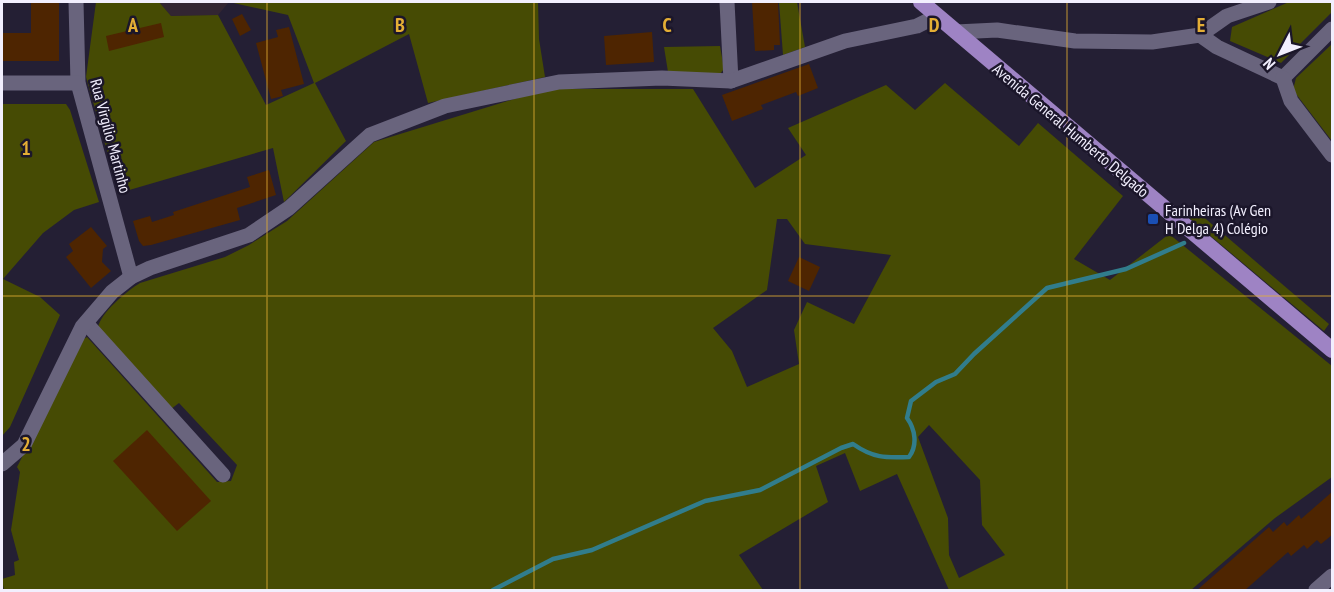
<svg xmlns="http://www.w3.org/2000/svg" width="1334" height="592" viewBox="0 0 1334 592" font-family="'PT Sans Narrow',sans-serif">
<style>
.industrial{fill:#322532}
.green{fill:#464b04;fill-rule:evenodd}
.lines{fill:none;stroke-linecap:round;stroke-linejoin:round}
.stream{stroke:#317d8c;stroke-width:4.5}
.building{fill:#4e2501}
.minor{stroke:#69647d;stroke-width:15}
.primary{stroke:#9e83c4;stroke-width:16}
.grid{fill:none;stroke:#e4ae35;stroke-width:1.5;stroke-opacity:0.55}
.transit-dot{fill:#1a4fb4;stroke:#1b162a;stroke-width:2}
.labels{text-anchor:middle;stroke-width:5;stroke-linejoin:round;paint-order:stroke}
.street-label{font-size:16px;fill:#f2effe;stroke:#1b162a}
.poi-label{font-size:16px;fill:#f2effe;stroke:#1b162a;text-anchor:start}
.grid-label{font-size:20px;text-anchor:middle;font-weight:bold;fill:#e4ae35;stroke:#1b162a;stroke-width:5;stroke-linejoin:round;paint-order:stroke}
</style>
<rect width="100%" height="100%" fill="#241f34"/>
<path class="industrial" d="M159 2H229L218 15 171 16Z"/>
<g class="green">
<path d="M96 2H159L171 16 218 15 266 105 314 83 288 15 229 2H538L539 39 545 77 428 103 409 34 315 83 346 141 284 202 273 148 119 193 86 77Z"/>
<path d="M779 2H797L805 47 783 55Z"/>
<path d="M1289 2H1332V12L1281 63 1230 41 1232 27Z"/>
<path d="M1332 44V141L1293 90 1296 78Z"/>
<path d="M720 46 724 69 719 75 668 72 664 47Z"/>
<path d="M945 83 1019 146 1038 123 1123 196 1074 259 1110 280 1169 234 1332 366V477L1275 518 1191 590H949L897 474 860 491 845 453 816 466 828 502 739 555 763 590H4L2 579 15 575 14 562 19 560 11 530 20 472 17 467 82 340 87 337 217 482 231 481 237 465 179 403 171 409 98 328C100 313 127 291 140 283L225 257 249 245 287 221 374 142 547 89H693L755 188 806 155 788 128 886 85 915 110ZM777 219H787L805 244 891 255 854 324 807 302 794 330 799 364 747 387 732 351 713 328 767 290ZM929 425 980 480 982 525 1005 555 959 578 949 555 948 518 918 437Z"/>
<path d="M2 104H66L70 110 99 202 74 210 43 233 3 279 40 297 60 315 10 427 2 436Z"/>
<path d="M1193 208 1329 324 1324 331 1188 217Z"/>
</g>
<g class="lines">
<path class="stream" d="M493 590 553 559 592 550 705 501 760 490 841 448 853 444C873 458 885 458 909 457 918 445 915 429 907 418L911 401 936 382 955 374 974 354 1047 288 1126 269 1184 243"/>
</g>
<g class="building">
<path d="M31 2H59V61H2V33H31Z"/>
<path d="M752 2H778L780 45H774V50L755 51Z"/>
<path d="M242 14 251 30 240 36 232 19Z"/>
<path d="M161 23 164 37 109 51 106 36Z"/>
<path d="M289 27 304 84 281 90 283 96 271 99 256 43 278 37 276 30Z"/>
<path d="M652 32 654 62 606 65 604 36Z"/>
<path d="M809 64 818 88 798 96 796 92 761 105 763 109 732 121 722 95Z"/>
<path d="M269 170 276 195 237 208 240 220 151 245 143 246 139 241 133 221 150 216 152 222 174 215 173 212 250 187 247 177Z"/>
<path d="M91 227 107 246 103 249 102 262 111 271 91 288 66 257 73 251 69 244Z"/>
<path d="M799 257 820 267 809 291 788 281Z"/>
<path d="M147 430 211 501 177 531 113 461Z"/>
<path d="M1332 492V535L1321 544 1317 540 1307 549 1304 545 1291 556 1288 552 1244 591H1196L1269 527 1273 532 1284 522 1287 526 1299 515 1301 519Z"/>
</g>
<g class="lines">
<g class="minor">
<path d="M76 2 78 83 131 277"/>
<path d="M727 2 731 81"/>
<path d="M956 32 997 30 1075 41 1152 42 1200 35 1217 47 1283 78 1332 29"/>
<path d="M1200 35 1227 16 1269 2"/>
<path d="M1283 78 1291 101 1332 155"/>
<path d="M2 83H78"/>
<path d="M86 323 223 475"/>
<path d="M2 464 24 445 82 327 112 292 131 277 150 268 249 235 289 208 370 135 445 106 559 82 662 78 731 81 845 41 917 26 937 16"/>
<path d="M1316 590 1332 576"/>
</g>
<path class="primary" d="M921 2 1332 350"/>
</g>
<path class="grid" d="M267 2V590M534 2V590M800 2V590M1067 2V590M2 296H1332"/>
<rect class="transit-dot" x="1147" y="213" width="12" height="12" rx="3"/>
<g class="labels">
<g class="street-label">
<text transform="translate(1071 130) rotate(40)" y="6">Avenida General Humberto Delgado</text>
<text transform="translate(111 136) rotate(75)" y="6">Rua Virgílio Martinho</text>
</g>
<g class="poi-label">
<text x="1165" y="216">Farinheiras (Av Gen<tspan x="1165" dy="18">H Delga 4) Colégio</tspan></text>
</g>
</g>
<g class="grid-label">
<text x="133" y="32">A</text>
<text x="400" y="32">B</text>
<text x="667" y="32">C</text>
<text x="934" y="32">D</text>
<text x="1201" y="32">E</text>
<text x="26" y="155">1</text>
<text x="26" y="451">2</text>
</g>
<rect width="1334" height="592" fill="none" stroke="#f2effe" stroke-width="6"/>
<g transform="translate(1280 54) rotate(228)" stroke="#1b162a" stroke-width="4.5" paint-order="stroke">
<path d="M0-4.5L10 22L0 15L-10 22Z" fill="#f2effe"/>
<text y="-9" font-size="16" font-weight="bold" text-anchor="middle" fill="#f2effe">N</text>
</g>
</svg>
